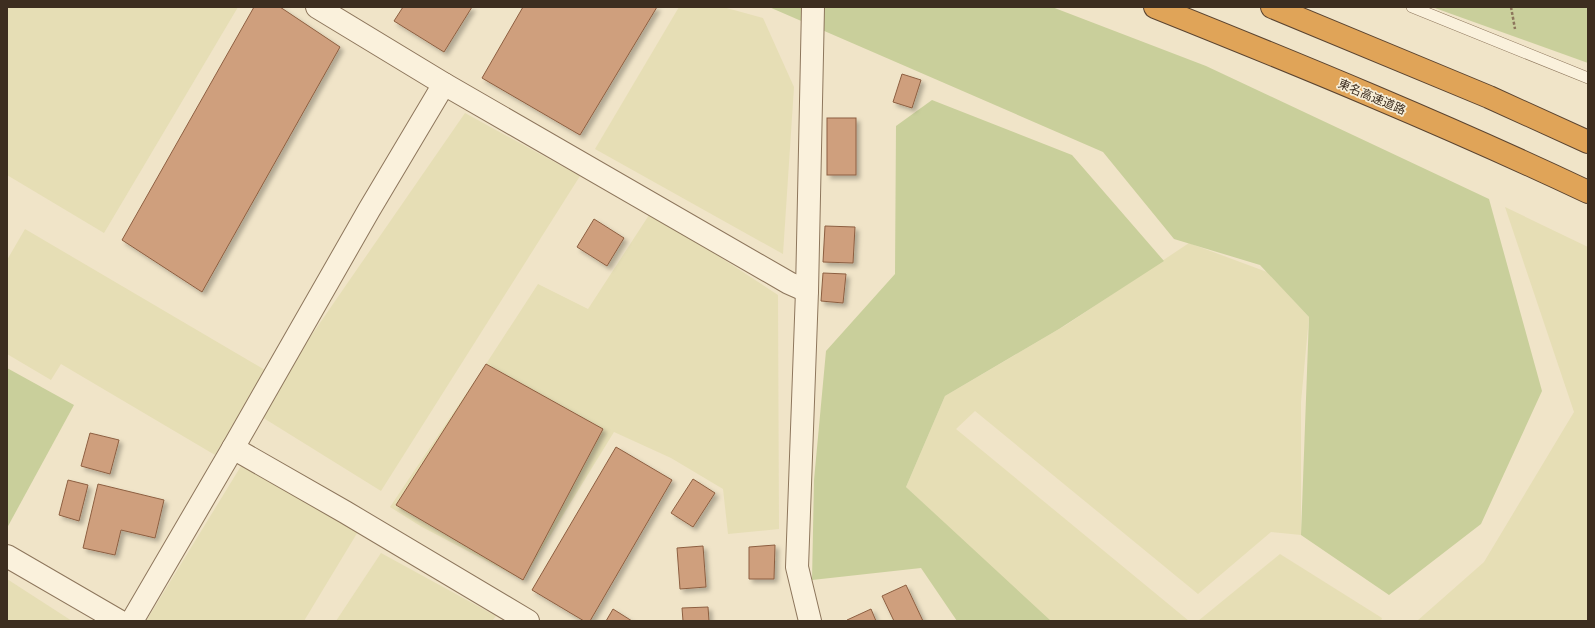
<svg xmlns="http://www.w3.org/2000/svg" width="1595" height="628" viewBox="0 0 1595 628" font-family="'Playfair Display','Noto Sans JP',serif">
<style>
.farmland{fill:#e6deb5}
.green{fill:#c9cf9b}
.building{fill:#cf9f7d;stroke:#8d5f41;filter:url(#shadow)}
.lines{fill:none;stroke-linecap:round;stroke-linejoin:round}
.service-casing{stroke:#8d765c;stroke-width:12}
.minor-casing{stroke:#8d765c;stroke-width:24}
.tertiary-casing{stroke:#8d765c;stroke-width:24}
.motorway-casing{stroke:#5b4430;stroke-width:24}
.path{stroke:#8d765c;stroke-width:2.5;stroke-dasharray:3 2;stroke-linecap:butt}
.service{stroke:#faf1dc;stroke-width:11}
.minor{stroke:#faf1dc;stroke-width:22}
.tertiary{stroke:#faf1dc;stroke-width:22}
.motorway{stroke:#e0a458;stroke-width:22}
.labels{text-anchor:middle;stroke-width:3.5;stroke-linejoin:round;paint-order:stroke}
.street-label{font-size:12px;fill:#3d2e20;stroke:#f7eed8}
</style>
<defs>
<filter id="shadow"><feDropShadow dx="3.5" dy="3.5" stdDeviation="2" flood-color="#0004"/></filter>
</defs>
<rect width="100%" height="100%" fill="#f0e4c8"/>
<g class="farmland">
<path d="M7 7H238L104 233 7 175Z"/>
<path d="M679 7H723L763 18 794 87 783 254 595 149Z"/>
<path d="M465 113 580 176 381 491 257 414Z"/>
<path d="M1505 207 1588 247V621H1417L1484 562 1574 412Z"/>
<path d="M651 212 778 295 779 529 728 534 723 489 671 458 614 432 523 580 422 527 390 507 486 364 538 284 588 309Z"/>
<path d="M25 229 265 370 215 455 61 364 51 380 7 354V260Z"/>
<path d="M1189 243 1267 272 1309 317 1301 402V535L1271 532 1198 594 975 411 956 429 1189 621H1048L906 487 945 396 1066 325Z"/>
<path d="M241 466 359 530 304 621H146Z"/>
<path d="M381 553 496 616 492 621H336Z"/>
<path d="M1280 554 1382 618 1381 621H1198Z"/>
<path d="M7 579 72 621H7Z"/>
</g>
<g class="green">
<path d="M769 7H1052L1206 66 1489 199 1542 391 1481 524 1389 595 1301 535 1309 317 1260 265 1174 239 1103 152Z"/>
<path d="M1432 7H1588V63Z"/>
<path d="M932 100 1072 155 1164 261 1059 329 945 396 906 487 1051 621H957L921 568 812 580 814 480 826 351 895 274 896 126Z"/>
<path d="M7 368 74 405 7 528Z"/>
</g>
<g class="building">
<path d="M254 7H280L340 47 202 292 122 240Z"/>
<path d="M403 7H472L444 52 394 21Z"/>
<path d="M523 7H657L580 135 482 78Z"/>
<path d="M902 74 921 80 912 108 893 102Z"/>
<rect x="827" y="118" width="29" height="57"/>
<path d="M594 219 624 238 607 266 577 247Z"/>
<path d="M825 226 855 227 853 263 823 262Z"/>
<path d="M823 273 846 274 843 303 821 301Z"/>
<path d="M486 364 603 429 523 580 396 505Z"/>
<path d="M90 433 119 440 110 474 81 466Z"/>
<path d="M616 447 672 480 590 621H584L532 590Z"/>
<path d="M693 479 715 493 693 527 671 513Z"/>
<path d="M68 480 88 485 79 521 59 515Z"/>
<path d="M98 484 164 500 155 538 121 530 115 555 83 548Z"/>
<path d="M775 545 774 579H749V547Z"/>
<path d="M703 546 706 587 680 589 677 548Z"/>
<path d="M906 585 923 621H894L882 596Z"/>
<path d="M708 607 709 621H683L682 608Z"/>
<path d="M613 609 632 621H606Z"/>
<path d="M871 609 876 621H847V620Z"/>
</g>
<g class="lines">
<g class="service-casing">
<path id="service" d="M1412 7 1588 78"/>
</g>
<g class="minor-casing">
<g id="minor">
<path d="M317 7 444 84 789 283 807 291"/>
<path d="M233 448 345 512 528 621"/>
<path d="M7 556 119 621"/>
<path d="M132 621 233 448 369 210 444 84"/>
</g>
</g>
<g class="tertiary-casing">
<path id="tertiary" d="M810 621 797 567 807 291 813 7"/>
</g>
<g class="motorway-casing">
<g id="motorway">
<path d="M1155 7C1300 65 1446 125 1588 192"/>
<path d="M1272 7 1489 97 1588 142"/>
</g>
</g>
<path class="path" d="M1511 7 1515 29"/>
<use href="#service" class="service"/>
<use href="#minor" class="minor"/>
<use href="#tertiary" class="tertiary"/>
<use href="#motorway" class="motorway"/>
</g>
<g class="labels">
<g class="street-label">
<text transform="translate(1372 97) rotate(23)" y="4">東名高速道路</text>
</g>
</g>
<rect width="1595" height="628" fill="none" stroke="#3d2e20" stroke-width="16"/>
</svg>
